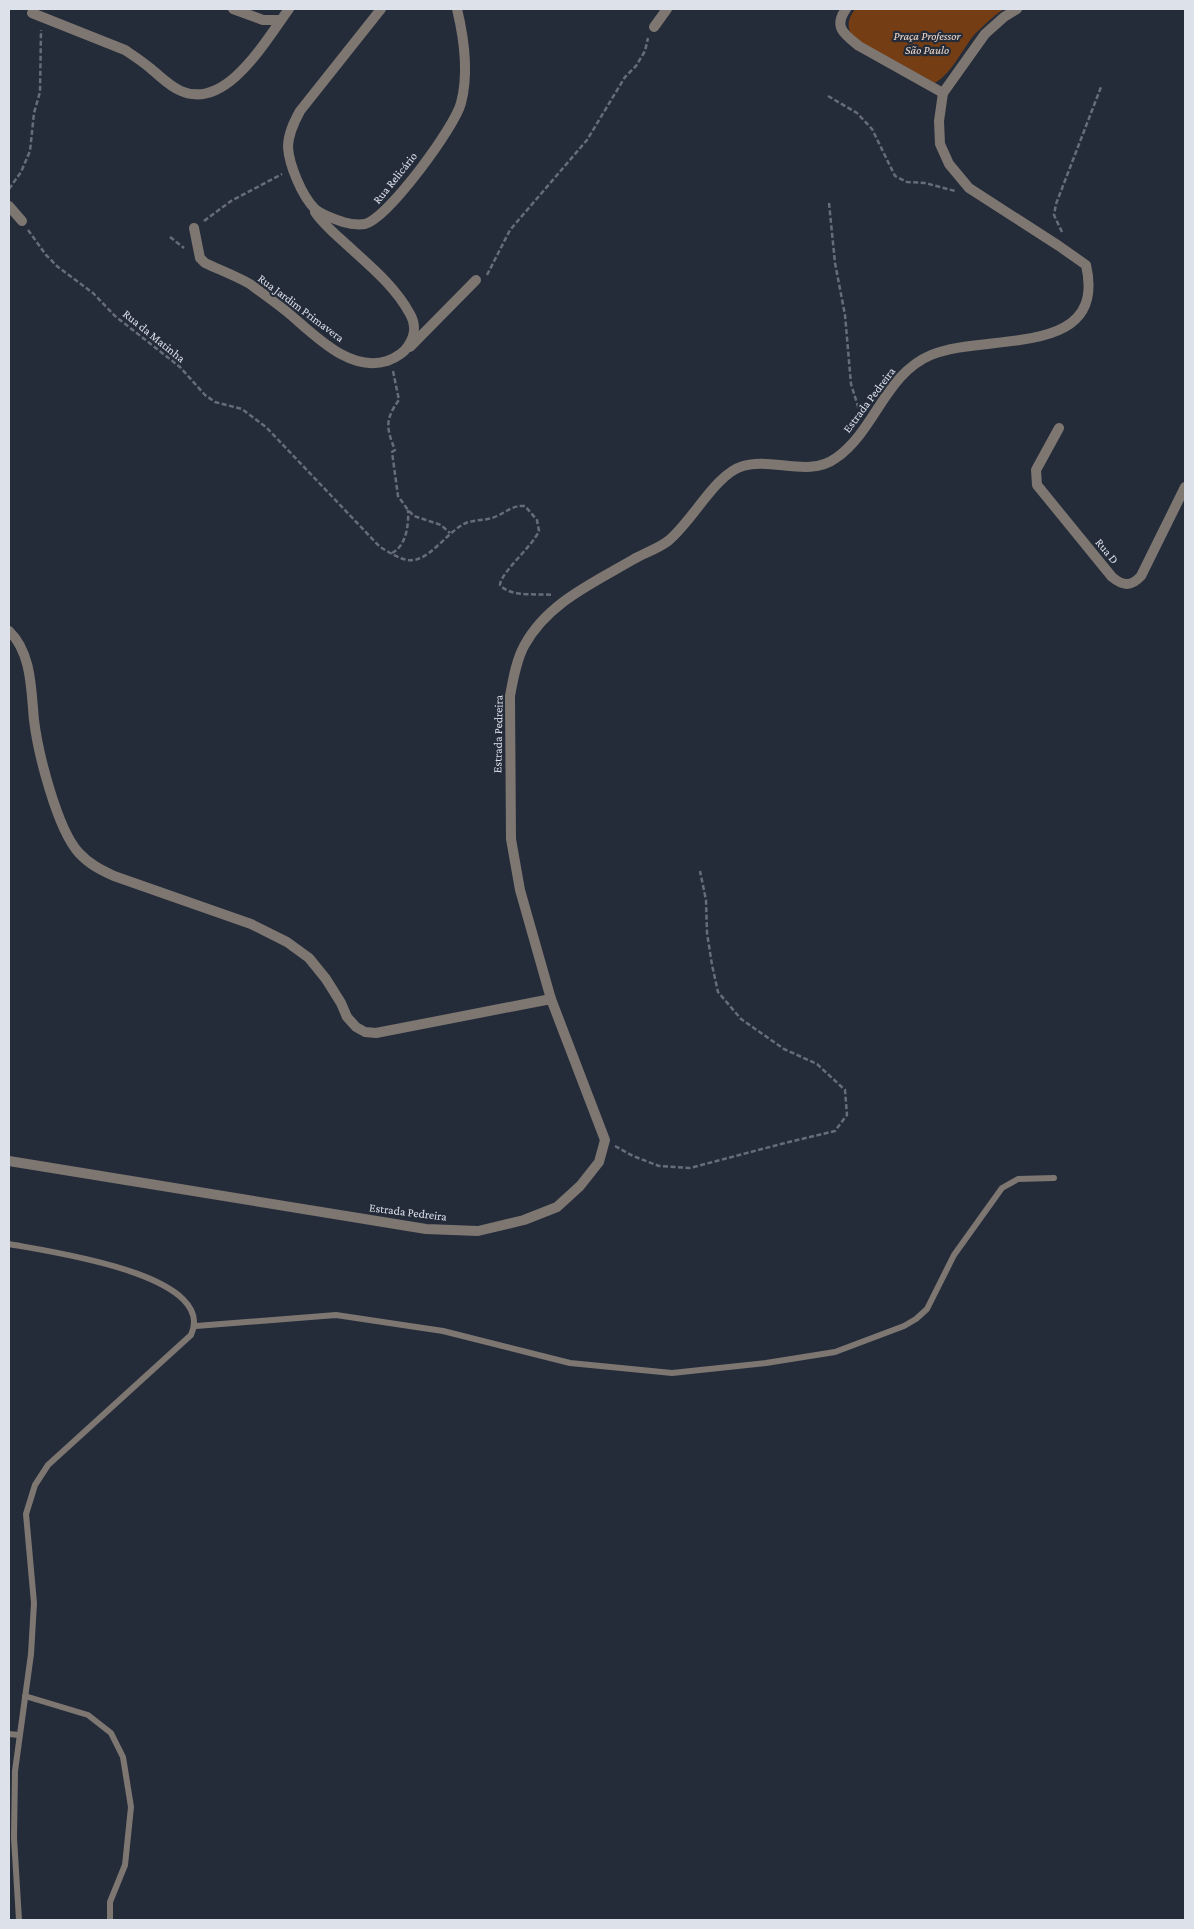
<svg xmlns="http://www.w3.org/2000/svg" width="1194" height="1929" viewBox="0 0 1194 1929" font-family="'Crimson Pro',serif">
<style>
.green{fill:#743d14}
.lines{fill:none;stroke-linecap:round;stroke-linejoin:round}
.path{stroke:#666d79;stroke-width:2.5;stroke-dasharray:5 2.5;stroke-linecap:butt}
.lane{stroke:#7e7671;stroke-width:6}
.street{stroke:#7e7671;stroke-width:10}
.labels{text-anchor:middle;stroke-width:4.5;stroke-linejoin:round;paint-order:stroke}
.park-label{font-size:12px;font-style:italic;fill:#f2dbcd;stroke:#242c3a}
.street-label{font-size:12px;fill:#dce1ea;stroke:#242c3a}
</style>
<rect width="100%" height="100%" fill="#242c3a"/>
<path class="green" d="M855 9H1004C993 16 983 26 974 35 961 51 953 72 935 83L853 38C846 26 848 19 855 9Z"/>
<g class="lines">
<g class="path">
<path d="M828 96 857 113 872 129 895 176 907 182 925 183 955 191"/>
<path d="M9 189 21 172 30 151 34 113 40 92 41 30"/>
<path d="M829 203 835 263 845 315 851 384 860 413"/>
<path d="M204 221 231 201 282 174"/>
<path d="M28 230 46 255 58 267 93 293 115 316 180 367 205 395 215 402 242 409 266 427 380 547C389 552 399 559 408 560 429 563 447 531 466 523 476 519 487 521 497 516 508 511 513 505 525 506L537 520 539 531C531 548 501 572 500 585 511 598 538 593 553 595"/>
<path d="M1062 232 1054 215 1056 204 1101 87"/>
<path d="M170 237 184 248"/>
<path d="M487 275 510 230 587 140 625 77 636 66 645 51 648 38"/>
<path d="M393 371 399 400C385 419 386 428 395 450L392 452 398 496 408 510 414 516 441 525 450 533"/>
<path d="M392 553C406 546 409 525 408 510"/>
<path d="M615 1146 633 1156 659 1166 690 1168 781 1144 835 1131 847 1115 845 1090 817 1064 784 1049 741 1019 718 992 712 965 707 933 706 900 700 871"/>
</g>
<g class="lane">
<path d="M9 1244C46 1251 219 1274 191 1335L48 1465 35 1485 26 1514 34 1603 31 1654 15 1771 14 1838 19 1920"/>
<path d="M196 1326 336 1315 443 1331 570 1363 672 1373 766 1363 835 1352 904 1326 916 1319 927 1309 954 1255 1002 1188 1018 1179 1054 1178"/>
<path d="M25 1696 88 1715 111 1733 123 1757 131 1807 125 1865 110 1902V1920"/>
<path d="M9 1734 19 1735"/>
</g>
<g class="street">
<path d="M233 9 263 20H280"/>
<path d="M381 9 300 111C294 122 288 134 288 147 289 165 302 196 315 209 322 215 334 219 343 222 350 224 358 225 365 224 388 218 455 127 461 103 469 73 464 38 457 9"/>
<path d="M846 9C833 27 844 34 859 46L943 93"/>
<path d="M32 13 125 50C134 56 142 61 150 68 160 76 169 86 181 91 227 111 267 38 289 9"/>
<path d="M654 27 667 9"/>
<path d="M9 206 22 221"/>
<path d="M194 228 200 258 205 263C220 270 236 276 250 284 262 293 275 302 286 311 313 333 348 373 387 361 395 358 404 353 408 346 415 336 416 324 410 314 395 286 369 265 346 244 335 234 323 224 315 212"/>
<path d="M410 347 476 280"/>
<path d="M1059 428 1036 470 1037 485 1112 577C1123 586 1131 587 1141 576L1185 487"/>
<path d="M9 631C32 653 31 690 34 720 38 753 57 829 79 853 89 864 101 870 114 876L251 924 287 942 309 958 326 979 341 1003 347 1017 356 1027 365 1032 376 1033 551 999"/>
<path d="M9 1161 426 1229 478 1231 524 1220 557 1207 580 1186 599 1162 605 1140 551 999 520 890 511 839 510 696C513 680 516 661 524 646 547 603 593 583 634 559 645 553 659 548 668 541 693 521 715 474 743 466 772 457 809 478 836 458 875 431 885 374 931 355 985 332 1108 360 1086 265L1059 246 969 188 949 164 940 144 939 121 943 93 985 34 1004 17 1017 9"/>
</g>
</g>
<g class="labels">
<g class="park-label">
<text x="927" y="40">Praça Professor<tspan x="927" dy="14">São Paulo</tspan></text>
</g>
<g class="street-label">
<text transform="translate(395 178) rotate(-51)" y="4">Rua Relicário</text>
<text transform="translate(301 308) rotate(37)" y="4">Rua Jardim Primavera</text>
<text transform="translate(154 336) rotate(39)" y="4">Rua da Matinha</text>
<text transform="translate(869 400) rotate(-53)" y="4">Estrada Pedreira</text>
<text transform="translate(1107 551) rotate(51)" y="4">Rua D</text>
<text transform="translate(498 734) rotate(-89)" y="4">Estrada Pedreira</text>
<text transform="translate(408 1212) rotate(7)" y="4">Estrada Pedreira</text>
</g>
</g>
<rect width="1194" height="1929" fill="none" stroke="#dce1ea" stroke-width="20"/>
</svg>
